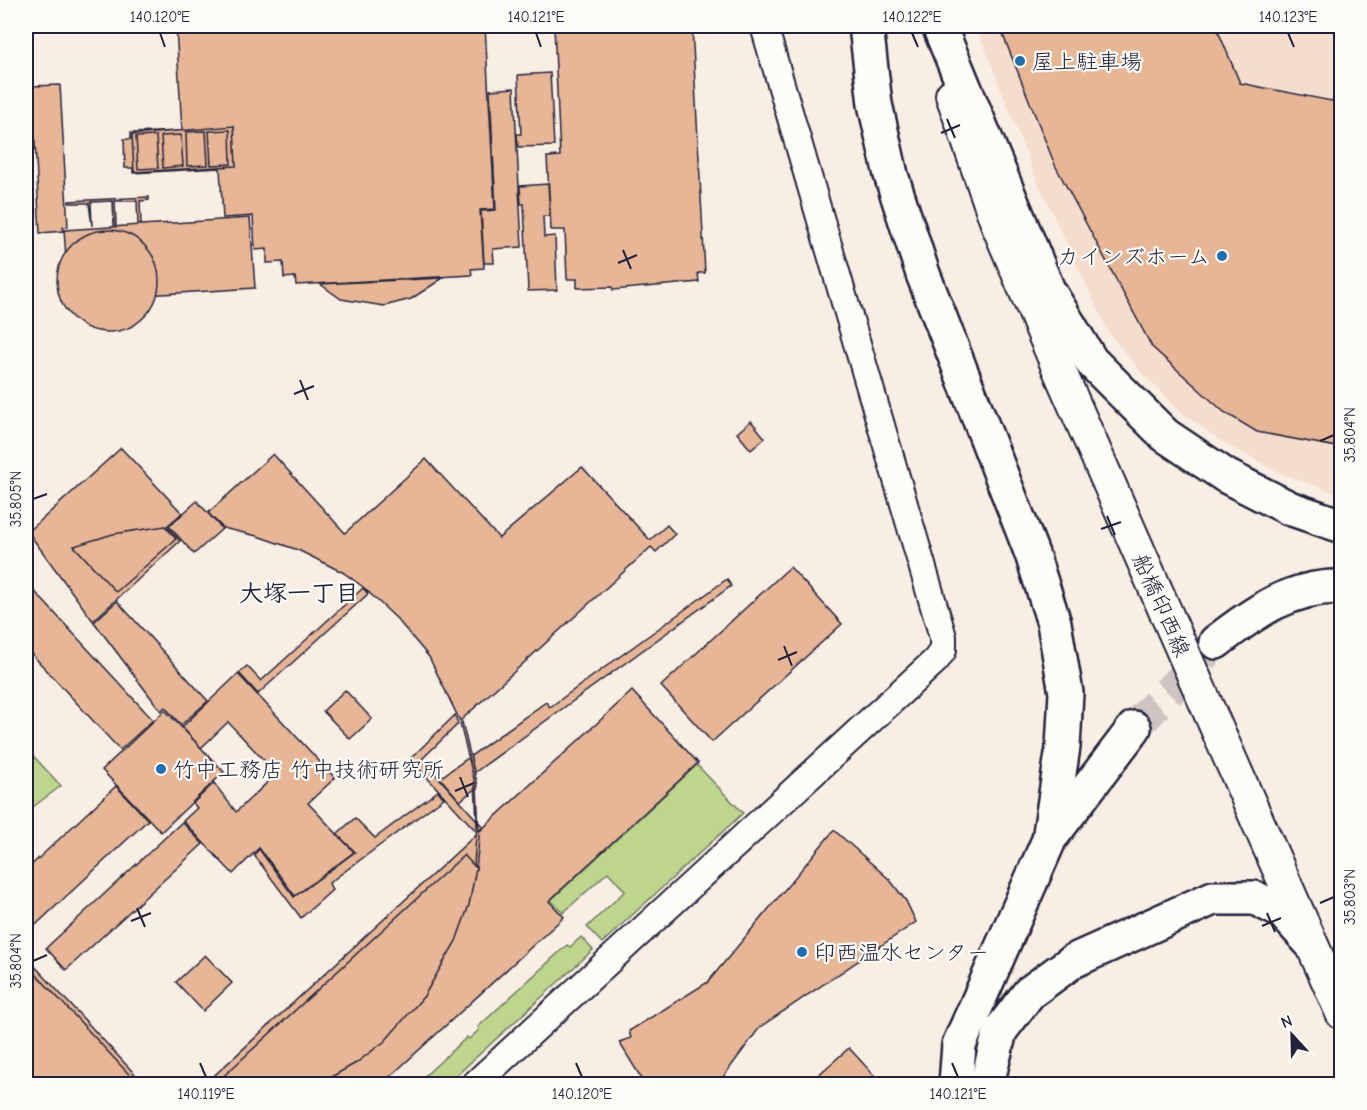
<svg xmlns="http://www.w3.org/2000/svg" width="1367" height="1110" viewBox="0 0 1367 1110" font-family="'Comic Neue','Klee One',sans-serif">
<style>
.built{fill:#f4ddcd}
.green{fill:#bdd58c;stroke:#707c64;stroke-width:1.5}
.building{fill:#e7b697;stroke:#22223b;stroke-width:1.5;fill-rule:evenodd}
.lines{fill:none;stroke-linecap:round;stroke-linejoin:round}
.highway-tunnel{stroke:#cec5c2;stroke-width:33;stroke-dasharray:33 16;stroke-linecap:butt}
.minor-casing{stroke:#22223b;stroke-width:30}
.major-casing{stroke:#22223b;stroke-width:36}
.highway-casing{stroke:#22223b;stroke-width:38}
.minor{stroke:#fdfcf7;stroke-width:26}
.major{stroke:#fdfcf7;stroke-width:32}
.highway{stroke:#fdfcf7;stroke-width:33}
.ticks{fill:none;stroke:#22223b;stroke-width:2}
.poi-dot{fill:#1f6fb2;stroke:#fdfcf7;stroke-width:2}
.labels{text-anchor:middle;stroke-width:4.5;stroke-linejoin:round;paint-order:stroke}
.poi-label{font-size:22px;fill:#22223b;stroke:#fdfcf7;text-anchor:start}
.street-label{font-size:22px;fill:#22223b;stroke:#fdfcf7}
.neighbourhood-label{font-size:24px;font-weight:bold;fill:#22223b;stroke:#fdfcf7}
.neatline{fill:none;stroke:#22223b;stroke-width:2}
.ticks-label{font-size:15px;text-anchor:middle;fill:#22223b}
</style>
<rect width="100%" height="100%" fill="#f9eee4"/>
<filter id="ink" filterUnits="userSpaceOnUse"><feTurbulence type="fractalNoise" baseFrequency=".0167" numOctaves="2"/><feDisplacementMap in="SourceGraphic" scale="12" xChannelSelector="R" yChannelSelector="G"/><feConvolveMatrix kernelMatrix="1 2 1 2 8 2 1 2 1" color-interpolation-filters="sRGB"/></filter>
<g filter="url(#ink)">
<path class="built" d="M976 26H1341V495L1280 473 1224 443 1181 412 1142 373 1109 333 1037 181Z"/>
<g class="green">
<path d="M26 748 61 786 26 812V780L30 776 26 771Z"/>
<path d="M697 765 743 813 602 943 587 927 625 891 608 872 563 913 551 900Z"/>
<path d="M581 937 593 950 447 1084H416L467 1037 469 1039 479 1030 478 1027 567 945 570 947Z"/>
</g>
<g class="building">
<path d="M176 26H485L495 209 480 210 484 268 471 269 472 275 296 285 295 277 284 278 283 262 267 263V249L255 250 253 216 223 218 220 168 133 173V168H125L124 139H131V133L182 131Z"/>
<path d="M554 26H692L705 273H698L699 282 613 290 612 287 577 288V279H567L565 230H551L547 157 560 156Z"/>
<path d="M1012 26H1216L1240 83 1342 103V448L1257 432 1224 412 1152 347 1055 165 1001 30Z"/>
<path d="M550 73 554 146 518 147 517 134H521L518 75Z"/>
<path d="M60 85 68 227H63L64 231 40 233 32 86Z"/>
<path d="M514 88 522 247 493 249 494 263H484L481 211 496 210 490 90Z"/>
<path d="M234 126 236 166 134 172 132 135ZM230 130 231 164 211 165 209 131ZM206 131 208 165 187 166 186 132ZM181 135 183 166 163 168 161 136ZM156 136 158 168 138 169 136 137Z"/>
<path d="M548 184 550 216H543L544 237 555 236 557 290 528 291 524 204H521L520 186Z"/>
<path d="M149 197V200L140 201 141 224H138L137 201H115L116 225H114L113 201 91 202 92 226 89 203H69V201Z"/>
<path d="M250 218 255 288 69 300 64 230Z"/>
<circle cx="108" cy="281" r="51"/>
<path d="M443 278 411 299 384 306 341 299 320 284Z"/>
<path d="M751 421 765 438 751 450 737 433Z"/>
<path d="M121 448 182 513 167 526 180 541 93 621 28 532Z"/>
<path d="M273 454 345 533 426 459 499 538 582 467 650 540 667 525 675 534 656 552 651 547 460 721 429 657 397 619 363 587 344 573 298 550 257 536 223 528 208 513Z"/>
<path d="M197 501 222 529 194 554 169 526Z"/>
<path d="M165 526 176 539 116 592 74 546 113 534Z"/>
<path d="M790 567 842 624 712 742 661 686Z"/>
<path d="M727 579 731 586 474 773 478 786 460 801 440 778 546 702 550 707Z"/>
<path d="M26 582 153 720 120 750 26 648Z"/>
<path d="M363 588 368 594 258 694 239 673 247 666 261 681Z"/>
<path d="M117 601 208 701 181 725 165 707 161 711 94 622Z"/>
<path d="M238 674 335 778 308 803 354 852 295 896 259 848 233 874 183 821 197 808 193 803 214 783 236 812 270 780 266 775 272 769 228 722 201 748 182 727Z"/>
<path d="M345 690 372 719 350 739 323 711Z"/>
<path d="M632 691 698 763 549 901 564 917 382 1084H205Z"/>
<path d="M165 710 224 772 161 832 102 770Z"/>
<path d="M455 715 458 724 422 759 483 827 477 832 410 759Z"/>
<path d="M462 722 477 783 479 840 476 868 474 865 477 821 475 783 460 724Z"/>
<path d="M116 786 148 820 26 934V870Z"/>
<path d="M438 791 444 798 329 883 332 890 301 918 254 855 259 849 294 897 355 852 337 834 355 818 375 838Z"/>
<path d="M182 822 203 844 66 970 46 948Z"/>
<path d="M834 830 890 880 906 901 916 922 760 1027 718 1084H645L619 1042 631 1038 629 1031 708 982Z"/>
<path d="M464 855 476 868 469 905 456 941 424 996 385 1041 356 1063 319 1084H215Z"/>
<path d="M205 955 232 983 203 1011 176 982Z"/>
<path d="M30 961 144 1084H26V966Z"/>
<path d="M33 971 138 1084H50L26 1071V978Z"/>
<path d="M849 1048 882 1084H808Z"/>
</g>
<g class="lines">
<path class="highway-tunnel" d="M1134 728 1216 642"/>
<g class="minor-casing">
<path id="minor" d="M475 1084 936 660 943 650V637L764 26"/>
</g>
<g class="major-casing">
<path id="major" d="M952 95 998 226 1060 372 1342 1013"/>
</g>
<g class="highway-casing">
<g id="highway">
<path d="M866 26 875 104 891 175 923 274 1032 554 1054 623 1066 693 1063 747 1049 840 959 1045 956 1084"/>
<path d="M939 26 1048 290 1091 361 1165 435 1226 476 1289 508 1342 526"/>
<path d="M1216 642C1253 613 1292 585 1342 587"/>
<path d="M1054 833 1134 728"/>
<path d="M987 1084 1000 1031 1029 993 1073 961 1213 898H1255L1283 912 1309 941"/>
</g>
</g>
<use href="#minor" class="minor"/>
<use href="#major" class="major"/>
<use href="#highway" class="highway"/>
</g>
</g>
<path class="ticks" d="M160 33 165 47M536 33 541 47M912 33 918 47M1288 33 1294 47M947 119 955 138M941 133 960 125M623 250 631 269M618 263 637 255M300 380 308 400M294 394 314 386M1320 441 1334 435M33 499 47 494M1107 516 1115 535M1101 529 1121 522M784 646 792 666M778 660 797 652M460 777 468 797M455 791 474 783M1320 903 1334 897M137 908 145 927M1267 913 1275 932M131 921 151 913M1262 926 1281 918M33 961 47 955M200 1063 206 1077M576 1063 582 1077M952 1063 958 1077"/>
<g class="poi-dot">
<circle cx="1020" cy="61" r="6"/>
<circle cx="1222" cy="256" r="6"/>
<circle cx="161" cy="769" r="6"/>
<circle cx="802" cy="952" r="6"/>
</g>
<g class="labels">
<g class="poi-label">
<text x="1032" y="69">屋上駐車場</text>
<text x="1210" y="264" text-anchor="end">カインズホーム</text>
<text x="173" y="777">竹中工務店 竹中技術研究所</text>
<text x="814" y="960">印西温水センター</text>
</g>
<g class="street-label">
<text transform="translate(1162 605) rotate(66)" y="8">船橋印西線</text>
</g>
<g class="neighbourhood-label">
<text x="299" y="601">大塚一丁目</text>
</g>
</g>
<rect width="1367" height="1110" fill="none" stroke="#fdfcf7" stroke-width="66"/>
<g transform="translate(1292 1035) rotate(338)" stroke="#fdfcf7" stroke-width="4.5" paint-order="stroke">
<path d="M0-4.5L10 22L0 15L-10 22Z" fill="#22223b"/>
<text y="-9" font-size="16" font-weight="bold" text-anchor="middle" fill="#22223b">N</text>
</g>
<rect x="33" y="33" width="1301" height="1044" class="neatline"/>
<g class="ticks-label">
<text x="160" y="22">140.120°E</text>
<text x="536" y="22">140.121°E</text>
<text x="912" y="22">140.122°E</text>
<text x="1288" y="22">140.123°E</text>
<text transform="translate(1350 435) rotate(-90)" y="5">35.804°N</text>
<text transform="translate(16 499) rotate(-90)" y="5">35.805°N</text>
<text transform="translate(1350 897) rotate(-90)" y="5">35.803°N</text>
<text transform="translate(16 961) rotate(-90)" y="5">35.804°N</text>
<text x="206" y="1099">140.119°E</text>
<text x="582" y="1099">140.120°E</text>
<text x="958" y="1099">140.121°E</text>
</g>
</svg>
